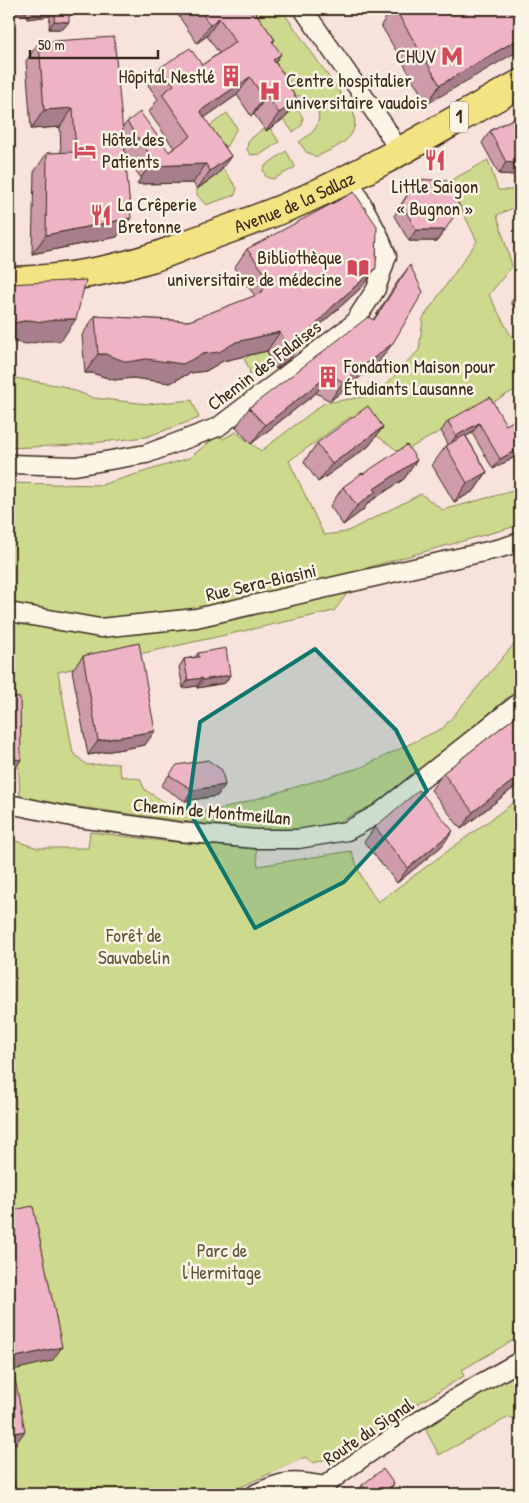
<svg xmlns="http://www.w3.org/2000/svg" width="529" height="1503" viewBox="0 0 529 1503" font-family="'Patrick Hand',sans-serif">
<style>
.green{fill:#cdd98c;stroke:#848255}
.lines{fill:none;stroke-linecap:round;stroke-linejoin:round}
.street-casing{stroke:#3b2a1e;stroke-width:21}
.primary-casing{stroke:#3b2a1e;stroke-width:31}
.street{stroke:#fcf5e5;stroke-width:18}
.primary{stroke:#f4e382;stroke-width:28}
.wall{fill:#cd9baa;stroke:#3b2a1e}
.shaded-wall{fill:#a77e8b;stroke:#3b2a1e}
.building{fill:#eeb4c6;stroke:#3b2a1e}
.marked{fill:#0f766e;fill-opacity:0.2;stroke:#0f766e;stroke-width:4;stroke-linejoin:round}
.labels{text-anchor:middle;stroke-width:5;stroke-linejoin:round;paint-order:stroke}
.shield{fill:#fcf5e5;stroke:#75675a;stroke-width:1}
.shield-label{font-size:18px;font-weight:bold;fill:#3b2a1e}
.poi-label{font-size:19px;fill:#3b2a1e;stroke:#fcf5e5;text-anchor:start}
.street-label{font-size:19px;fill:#3b2a1e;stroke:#fcf5e5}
.park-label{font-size:19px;fill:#60563a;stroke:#fcf5e5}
</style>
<rect width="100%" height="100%" fill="#f8e2dc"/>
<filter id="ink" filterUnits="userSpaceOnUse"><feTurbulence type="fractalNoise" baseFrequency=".02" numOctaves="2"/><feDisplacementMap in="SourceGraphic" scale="10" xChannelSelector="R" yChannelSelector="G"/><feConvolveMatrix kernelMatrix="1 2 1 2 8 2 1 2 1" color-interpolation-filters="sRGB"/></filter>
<g filter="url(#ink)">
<g class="green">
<path d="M233 9H281L353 111C362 139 336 147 316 157L309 153H307L299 142C306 137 314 133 317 125 324 108 309 94 294 96Z"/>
<path d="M292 110 299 111 303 118 302 125 293 132 283 119 288 112Z"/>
<path d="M227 113 237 128 225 149 207 128Z"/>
<path d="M264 128 266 131 270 128 279 142 261 154 251 155 247 150 248 141Z"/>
<path d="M201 138 237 188 235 195 206 205 197 195V189L218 174Z"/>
<path d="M286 151 295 166 294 168 273 179 266 177 263 170 266 165Z"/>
<path d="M488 160 498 190H520V210L513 208 497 215 512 266 489 295 511 336 520 338V387L401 453 350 417 289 461 324 535 346 532 421 494 443 510 520 489V525L366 568 334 611 58 672 73 753 87 765 118 763 121 776 140 779 145 790 184 814 226 808 362 767 443 728 520 637V687L445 751 373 805 340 821 302 830 256 831 20 799 16 711 9 668V607L13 596 9 594V483L101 485 189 458 220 434 223 439 236 432 261 451 324 403 376 395 419 350 423 318 477 241 448 182Z"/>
<path d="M264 346 272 361 250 375 249 368 244 359Z"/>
<path d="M9 377 62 386 94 398 148 404 192 400 199 418 146 437 75 445 9 448Z"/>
<path d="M520 798V1336L462 1370 464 1376 409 1409 341 1455 313 1463 305 1457 226 1494H9V839L38 848H88L90 832 163 841 256 849 258 866 351 851 363 880 378 902Z"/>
<path d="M520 1370V1420L509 1417 439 1455 423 1425Z"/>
</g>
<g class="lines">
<g class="street-casing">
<g id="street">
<path d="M303 9 385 127 399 152"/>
<path d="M9 464 75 466 146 454 218 427 353 324 376 289 387 256 379 236 349 179"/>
<path d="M9 612 100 628 196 618 501 548 520 542"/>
<path d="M9 804 72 817 180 832 256 839H298L347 831 378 814 520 702"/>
<path d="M255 1494C283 1480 295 1480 325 1486"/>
<path d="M317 1494C333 1477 354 1464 374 1450 421 1418 470 1389 520 1361"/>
</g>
</g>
<g class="primary-casing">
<g id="primary">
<path id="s1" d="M9 281C56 280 102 273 147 259 166 254 185 245 204 238 239 225 276 213 310 197 383 164 450 122 520 84"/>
</g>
</g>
<use href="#street" class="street"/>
<use href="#primary" class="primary"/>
</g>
<g class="wall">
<path d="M13 9H69L63 29H49L50 16 27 19 26 13 13 14Z"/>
<path d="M174 9H253L275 40 273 42 275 62 289 81 287 84 298 100 285 118 266 131 254 114 251 116 237 95 204 118 231 156 218 174 197 189 193 183 137 184 141 178 125 155 117 237 32 254 34 172 47 153H61L60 127 31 129 26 61 39 42 122 128 127 122 169 152 174 148 149 112 158 99 148 85 161 67 202 65 219 53 207 36 197 43Z"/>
<path d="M392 9H520L427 104 381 25Z"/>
<path d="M520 115V172L514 175 499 174 482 143 490 131Z"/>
<path d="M417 179 445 230 437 241H409L394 216Z"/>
<path d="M247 249 362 287 319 326 287 361 276 369 267 351 223 361 206 371 190 373 170 383 133 378 114 380 92 373H85L82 335 95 316 189 321 255 296 234 268Z"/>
<path d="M410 265 379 362 330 401 316 393 251 444 236 427 249 408 373 320 396 284Z"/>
<path d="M520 290V319L511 302Z"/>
<path d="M448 421 506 425 520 454 493 469 472 433 466 436 487 472 474 491 454 502 432 465 446 446 448 444 441 431Z"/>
<path d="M383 427 369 446 318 482 304 462 317 443Z"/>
<path d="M417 460 404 479 368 503 363 510 343 525 330 506 343 487 363 474Z"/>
<path d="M198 653 230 675 225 683 197 688V686L183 688 179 667 184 659 195 657Z"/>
<path d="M83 656 145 745 88 755 72 670Z"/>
<path d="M520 713V783L461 829 431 790 443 773Z"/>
<path d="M169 775 225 785 217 796 185 801 161 786Z"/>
<path d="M375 827 442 846 397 883 364 842Z"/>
<path d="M517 1165 520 1166V1188L513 1187 514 1170Z"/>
<path d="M362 1485 391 1488 383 1494H364L360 1489Z"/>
</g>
<g class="shaded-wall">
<path d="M17 9H29L26 13 13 14Z"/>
<path d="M55 9 50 16 27 19 33 12Z"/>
<path d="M219 18 207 36 197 43 210 25Z"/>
<path d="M54 21 69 22 63 29H49Z"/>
<path d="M520 38V50L427 104 440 85Z"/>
<path d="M281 54 268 72 273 60Z"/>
<path d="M250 77 237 95 187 130 200 111Z"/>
<path d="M267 96 254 114 251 116 264 98Z"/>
<path d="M298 100 285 118 266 131 279 113Z"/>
<path d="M73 108 60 127 31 129 44 110Z"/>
<path d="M231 156 218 174 197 189 210 171Z"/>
<path d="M506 162 520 164V172L514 175 499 174Z"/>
<path d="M206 164 193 183 137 184 149 166Z"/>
<path d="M131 218 117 237 32 254 46 235Z"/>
<path d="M416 230H445L437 241H409Z"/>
<path d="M376 268 362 287 319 326 287 361 276 369 289 350 332 307Z"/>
<path d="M59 319H76L61 341H44L27 344 14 342 9 343V324L29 320Z"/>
<path d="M280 332 267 351 223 361 206 371 190 373 170 383 133 378 114 380 92 373H85L98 354H203L236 342Z"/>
<path d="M393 343 379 362 330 401 343 382Z"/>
<path d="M330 374 316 393 251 444 265 425Z"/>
<path d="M479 423 472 433 449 446 456 436Z"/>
<path d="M383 427 369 446 318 482 332 464Z"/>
<path d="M520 448V454L493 469 500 459Z"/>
<path d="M417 460 404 479 368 503 363 510 343 525 357 506 374 489Z"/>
<path d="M487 472 474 491 454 502 467 483Z"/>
<path d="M230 675 225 683 197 688 203 680Z"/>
<path d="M202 678 197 686 183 688 188 680Z"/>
<path d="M155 731 145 745 88 755 98 741Z"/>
<path d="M15 759 21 760 13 771Z"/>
<path d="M520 775V783L461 829 473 812Z"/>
<path d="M225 785 217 796 185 801 193 790Z"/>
<path d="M453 831 442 846 397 883 408 868Z"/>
<path d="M516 1183H520V1188L513 1187Z"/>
<path d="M62 1347 52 1361 9 1371 11 1358Z"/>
<path d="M25 1431 15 1445 9 1446V1434Z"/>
<path d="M394 1484 391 1488 383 1494H380Z"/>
<path d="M9 1485 15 1488 11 1494H9Z"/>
</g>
<g class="building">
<path d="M32 9H55L33 12Z"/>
<path d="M55 9H69V22L54 21Z"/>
<path d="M199 9H253L275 40 272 41 281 54 273 60 289 81 286 83 298 100 279 113 267 96 264 98 250 77 200 111 231 156 210 171 206 164 149 166 155 162 127 122 140 112 169 152 191 136 162 94 174 85 161 67 190 48 202 65 236 42 219 18 210 25Z"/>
<path d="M395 9H520V38L440 85Z"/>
<path d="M114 37 131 218 46 235 47 153 76 152 73 108 44 110 39 42Z"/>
<path d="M520 115V164L506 162 490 131Z"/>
<path d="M417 179 447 181 460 207 445 230H416L402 204Z"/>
<path d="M354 192 377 226 376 268 332 307 300 342 289 350 280 332 236 342 219 352 203 354 183 364 146 359 127 362 105 354H98L95 316 189 321 259 294 271 282 247 249Z"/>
<path d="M410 265 423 292 393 343 343 382 330 374 265 425 249 408 368 317 374 320Z"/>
<path d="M86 280 76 319H59L43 322 29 320 9 324V284Z"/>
<path d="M490 397 506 425 520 417V448L500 459 479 423 456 436 448 421Z"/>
<path d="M368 406 383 427 332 464 317 443Z"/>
<path d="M465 435 487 472 467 483 446 446Z"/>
<path d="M407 445 417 460 374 489 376 491 357 506 343 487 362 473 363 474Z"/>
<path d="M139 643 155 731 98 741 83 656Z"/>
<path d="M226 648 230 675 203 680 202 678 188 680 184 659 199 657 198 653Z"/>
<path d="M9 696 20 698 21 760 15 759 11 779H9Z"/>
<path d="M520 713V775L473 812 443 773Z"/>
<path d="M208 760 222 770 225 785 193 790 169 775 177 765Z"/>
<path d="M419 790 453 831 408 868 375 827Z"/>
<path d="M517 1165 520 1166V1183H516Z"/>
<path d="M33 1206 62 1347 11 1358 25 1431 9 1434V1211Z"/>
<path d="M9 1456 15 1488 9 1485Z"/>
<path d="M383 1469 394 1484 380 1494H370L362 1485Z"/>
</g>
</g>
<path class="marked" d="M315 649 396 730 427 791 344 882 255 928 188 809 200 722Z"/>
<defs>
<g id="metro-bare" transform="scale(1.725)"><path d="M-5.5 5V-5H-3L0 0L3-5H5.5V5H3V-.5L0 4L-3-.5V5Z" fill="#d1495b" stroke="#fcf5e5" stroke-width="2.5" paint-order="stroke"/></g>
<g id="building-bare" transform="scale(1.725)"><path d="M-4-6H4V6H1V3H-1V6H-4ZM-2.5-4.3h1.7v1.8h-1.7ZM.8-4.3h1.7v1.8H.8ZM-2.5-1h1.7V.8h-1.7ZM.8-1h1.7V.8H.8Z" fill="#d1495b" stroke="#fcf5e5" stroke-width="2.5" paint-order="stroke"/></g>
<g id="hospital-bare" transform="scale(1.725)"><path d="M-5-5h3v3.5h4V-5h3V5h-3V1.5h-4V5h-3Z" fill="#d1495b" stroke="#fcf5e5" stroke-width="2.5" paint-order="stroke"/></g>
<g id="hotel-bare" transform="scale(1.725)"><path d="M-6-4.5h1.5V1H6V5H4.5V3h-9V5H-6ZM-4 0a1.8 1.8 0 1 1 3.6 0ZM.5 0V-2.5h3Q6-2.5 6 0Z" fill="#d1495b" stroke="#fcf5e5" stroke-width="2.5" paint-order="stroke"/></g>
<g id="restaurant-bare" transform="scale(1.725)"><path d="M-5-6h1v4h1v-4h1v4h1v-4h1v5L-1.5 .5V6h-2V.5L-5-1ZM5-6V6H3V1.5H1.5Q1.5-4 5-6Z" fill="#d1495b" stroke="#fcf5e5" stroke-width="2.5" paint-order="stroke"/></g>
<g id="library-bare" transform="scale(1.725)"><path d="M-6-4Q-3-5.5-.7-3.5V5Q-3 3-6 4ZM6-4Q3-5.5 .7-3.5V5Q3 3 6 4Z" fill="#d1495b" stroke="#fcf5e5" stroke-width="2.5" paint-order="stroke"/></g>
</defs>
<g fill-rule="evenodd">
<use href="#metro-bare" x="452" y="56"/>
<use href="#building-bare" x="231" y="76"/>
<use href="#hospital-bare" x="270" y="91"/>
<use href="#hotel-bare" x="85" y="150"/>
<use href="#restaurant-bare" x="435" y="160"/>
<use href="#restaurant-bare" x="101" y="215"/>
<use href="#library-bare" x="358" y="268"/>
<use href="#building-bare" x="328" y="377"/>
</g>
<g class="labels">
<rect class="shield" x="450" y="101.5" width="18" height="31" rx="4"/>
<g class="shield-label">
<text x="459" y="123">1</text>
</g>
<g class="poi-label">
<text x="436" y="63" text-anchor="end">CHUV</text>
<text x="215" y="83" text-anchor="end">Hôpital Nestlé</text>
<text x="286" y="87">Centre hospitalier<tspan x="286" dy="22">universitaire vaudois</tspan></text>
<text x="102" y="146">Hôtel des<tspan x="102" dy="22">Patients</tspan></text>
<text x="435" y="193" text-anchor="middle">Little Saigon<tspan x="435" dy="22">« Bugnon »</tspan></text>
<text x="118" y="211">La Crêperie<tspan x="118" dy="22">Bretonne</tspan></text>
<text x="342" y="264" text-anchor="end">Bibliothèque<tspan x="342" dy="22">universitaire de médecine</tspan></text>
<text x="344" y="373">Fondation Maison pour<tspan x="344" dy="22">Étudiants Lausanne</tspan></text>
</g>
<g class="street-label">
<text dy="7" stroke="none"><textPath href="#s1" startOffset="298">Avenue de la Sallaz</textPath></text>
<text transform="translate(264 365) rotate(-37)" y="7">Chemin des Falaises</text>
<text transform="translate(261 582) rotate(-13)" y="7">Rue Sera-Biasini</text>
<text transform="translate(212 811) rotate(5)" y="7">Chemin de Montmeillan</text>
<text transform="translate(368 1431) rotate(-34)" y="7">Route du Signal</text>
</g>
<g class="park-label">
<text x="134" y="942">Forêt de<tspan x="134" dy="22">Sauvabelin</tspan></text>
<text x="222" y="1257">Parc de<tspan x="222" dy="22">l'Hermitage</tspan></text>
</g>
</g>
<rect width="529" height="1503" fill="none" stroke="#fcf5e5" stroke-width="30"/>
<rect x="15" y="15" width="499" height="1473" fill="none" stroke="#3b2a1e" stroke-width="2" filter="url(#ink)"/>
<path d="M30 50v8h128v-8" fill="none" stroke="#3b2a1e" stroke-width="2.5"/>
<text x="38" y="50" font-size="15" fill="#3b2a1e" stroke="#fcf5e5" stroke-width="4" paint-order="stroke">50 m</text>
</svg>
